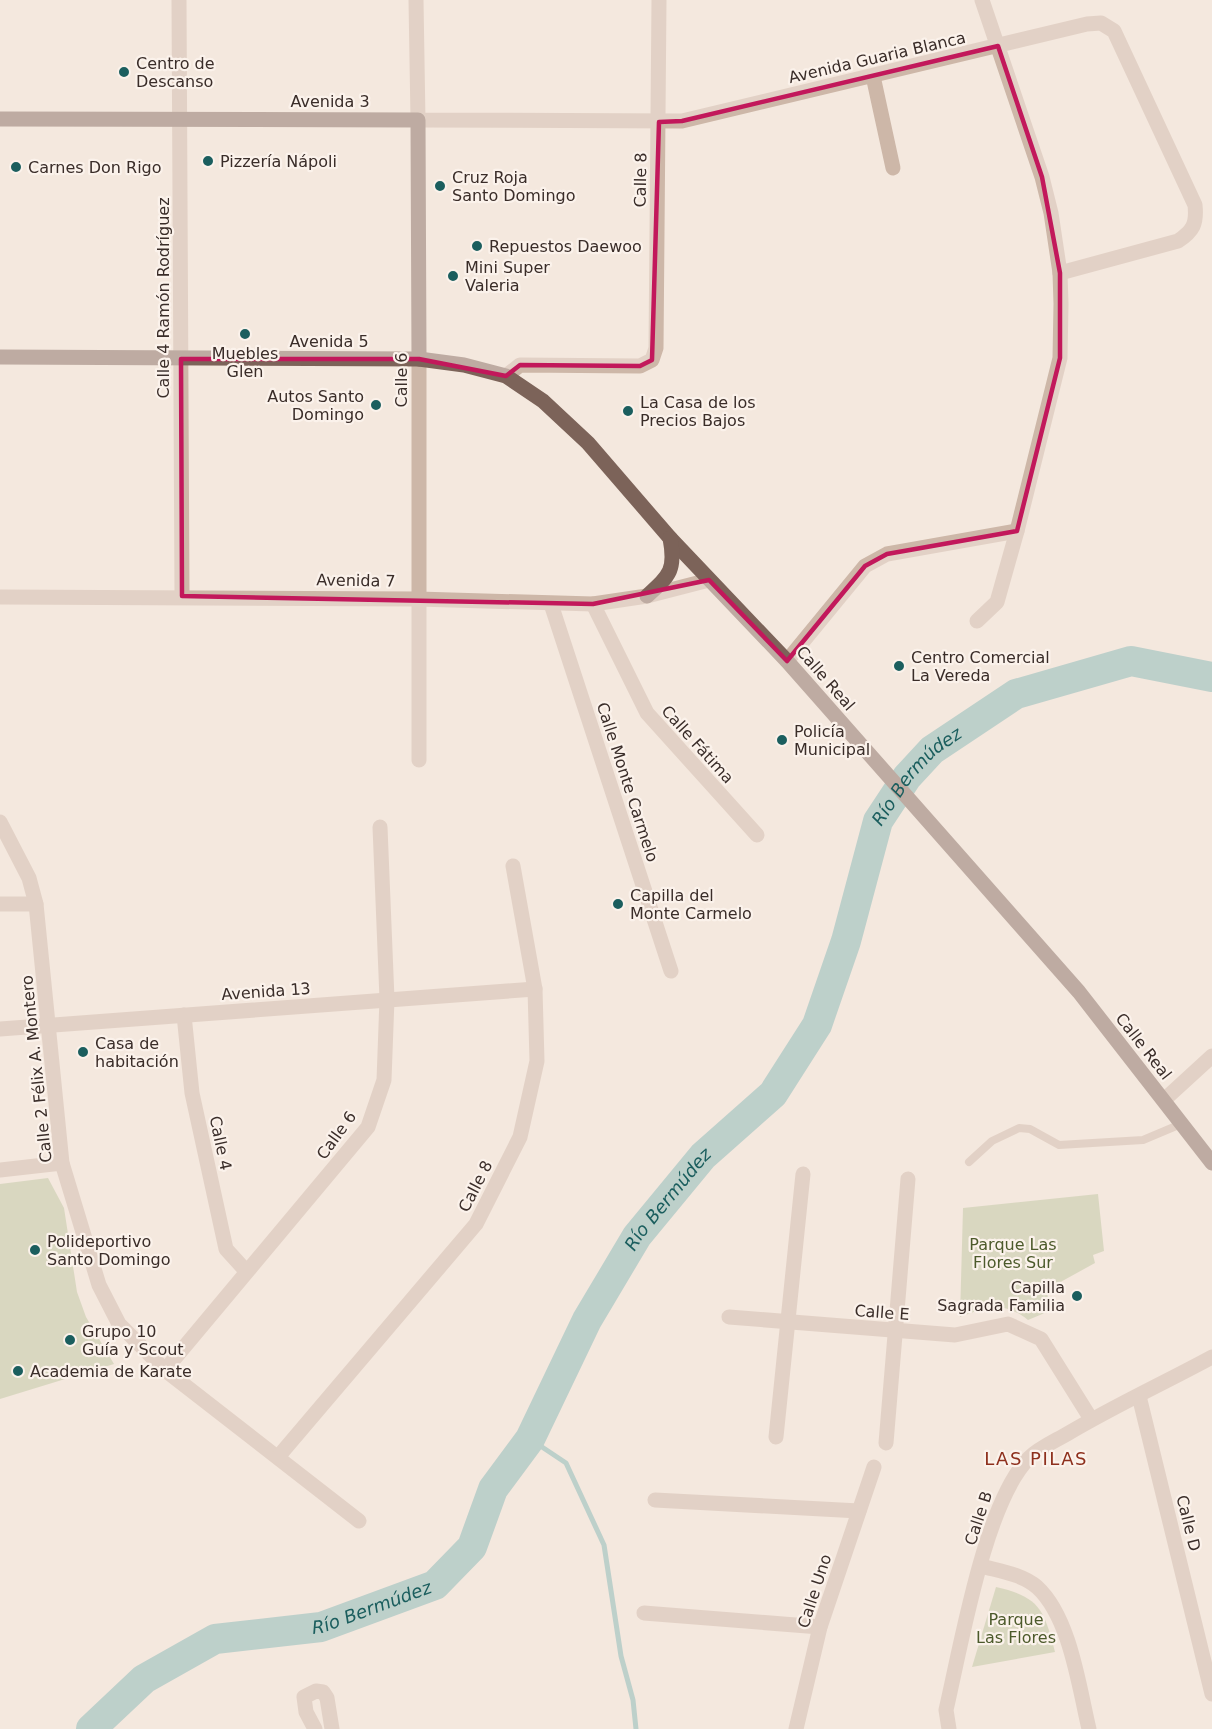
<svg xmlns="http://www.w3.org/2000/svg" width="1212" height="1729" viewBox="0 0 1212 1729" font-family="'DejaVu Sans',sans-serif">
<style>
.green{fill:#b9c49c}
.lines{fill:none;stroke-linecap:round;stroke-linejoin:round}
.stream{stroke:#7bb3b2;stroke-width:5}
.river{stroke:#7bb3b2;stroke-width:30}
.lane{stroke:#cdb7a8;stroke-width:8}
.street{stroke:#cdb7a8;stroke-width:15}
.primary{stroke:#7c6359;stroke-width:15}
.marked{fill:none;stroke:#c2185b;stroke-width:4.5;stroke-linejoin:round}
.poi-dot{fill:#1b5e5e;stroke:#fbf2eb;stroke-width:2}
.labels{text-anchor:middle;stroke-width:4.5;stroke-linejoin:round;paint-order:stroke}
.street-label{font-size:16px;fill:#3a2d29;stroke:#fbf2eb}
.poi-label{font-size:16px;fill:#3a2d29;stroke:#fbf2eb;text-anchor:start}
.park-label{font-size:16px;fill:#4c5a2b;stroke:#fbf2eb}
.water-label{font-size:18px;font-style:italic;fill:#1b5e5e;stroke:#fbf2eb}
.neighbourhood-label{font-size:18px;letter-spacing:1.5px;fill:#8e301d;stroke:#fbf2eb}
</style>
<rect width="100%" height="100%" fill="#f4e8de"/>
<g class="green">
<path d="M48 1178 64 1208 77 1292 86 1317 114 1364 0 1399V1184Z"/>
<path d="M1098 1194 1104 1251 1093 1255 1095 1263 1046 1290 1052 1310 1028 1320C1003 1300 987 1307 960 1317L963 1208Z"/>
<path d="M996 1587C1040 1597 1044 1610 1055 1652L972 1667Z"/>
</g>
<g class="lines">
<path class="stream" d="M530 1439 566 1463 604 1545 621 1656 633 1700 636 1729"/>
<path class="river" id="s1" d="M91 1729 144 1679 215 1639 321 1627 435 1585 472 1547 493 1489 530 1439 587 1320 637 1236 703 1156 773 1094 817 1025 846 941 878 821 907 777 932 750 1016 694 1131 661 1212 677"/>
<path class="lane" d="M969 1162 992 1141 1019 1128 1030 1129 1059 1145 1143 1140 1181 1124"/>
<g class="street">
<path d="M179 0 182 596"/>
<path d="M416 0 418 120 682 121 1087 24 1101 23 1114 31 1195 205C1197 224 1193 231 1178 241L1060 273"/>
<path d="M873 76 893 168"/>
<path d="M506 376 520 365 640 366 652 360 656 348 659 0"/>
<path d="M0 597 418 599 593 604 647 596 709 580"/>
<path d="M551 604 671 971"/>
<path d="M593 604 647 713 757 835"/>
<path d="M977 621 997 602 1017 531 1060 358 1061 304 1060 273 1051 213 1042 177 982 0"/>
<path d="M787 661 865 566 887 554 1017 531"/>
<path d="M419 760V359"/>
<path d="M0 822 29 878 36 904 62 1163 99 1285 119 1324 165 1370 359 1521"/>
<path d="M0 904H36"/>
<path d="M184 1015 192 1093 226 1249 246 1271"/>
<path d="M0 1029 535 989"/>
<path d="M1164 1100 1212 1056"/>
<path d="M0 1170 62 1163"/>
<path d="M729 1317 955 1335 1008 1324 1041 1339 1091 1419"/>
<path d="M165 1370 368 1127 384 1080 387 999 380 827"/>
<path d="M1139 1396 1212 1694"/>
<path d="M776 1437 803 1174"/>
<path d="M886 1443 908 1179"/>
<path d="M278 1457 476 1224 520 1137 537 1061 535 989 513 866"/>
<path d="M655 1500 859 1511"/>
<path d="M981 1566C999 1571 1022 1574 1037 1587 1070 1617 1079 1687 1089 1729"/>
<path d="M644 1613 820 1627"/>
<path d="M315 1729 306 1712 304 1697 316 1691 323 1692 327 1698 332 1729"/>
<path d="M796 1729 820 1627 874 1467"/>
<path d="M949 1729 946 1710C961 1646 985 1502 1029 1458 1039 1448 1055 1441 1067 1434 1114 1406 1164 1383 1212 1357"/>
</g>
<g class="primary">
<path d="M0 119 418 120 419 359"/>
<path d="M0 357 419 359 464 365 506 376 543 401 588 443 670 538 787 661 1079 992 1212 1163"/>
<path d="M647 596C670 575 676 570 670 538"/>
</g>
</g>
<path d="M0 0H1212V1729H0ZM998 46 1042 177 1060 273V358L1017 531 887 554 865 566 787 661 709 580 593 604 182 596 181 359H419L506 376 520 365 640 366 652 360 659 122 682 121Z" fill="#f4e8de" fill-opacity=".55" fill-rule="evenodd"/>
<path class="marked" d="M998 46 1042 177 1060 273V358L1017 531 887 554 865 566 787 661 709 580 593 604 182 596 181 359H419L506 376 520 365 640 366 652 360 659 122 682 121Z"/>
<g class="poi-dot">
<circle cx="124" cy="72" r="6"/>
<circle cx="208" cy="161" r="6"/>
<circle cx="16" cy="167" r="6"/>
<circle cx="440" cy="186" r="6"/>
<circle cx="477" cy="246" r="6"/>
<circle cx="453" cy="276" r="6"/>
<circle cx="245" cy="334" r="6"/>
<circle cx="376" cy="405" r="6"/>
<circle cx="628" cy="411" r="6"/>
<circle cx="899" cy="666" r="6"/>
<circle cx="782" cy="740" r="6"/>
<circle cx="618" cy="904" r="6"/>
<circle cx="83" cy="1052" r="6"/>
<circle cx="35" cy="1250" r="6"/>
<circle cx="1077" cy="1296" r="6"/>
<circle cx="70" cy="1340" r="6"/>
<circle cx="18" cy="1371" r="6"/>
</g>
<g class="labels">
<g class="street-label">
<text transform="translate(877 57) rotate(-13)" y="6">Avenida Guaria Blanca</text>
<text x="330" y="107">Avenida 3</text>
<text transform="translate(640 180) rotate(-89)" y="6">Calle 8</text>
<text transform="translate(163 298) rotate(-90)" y="6">Calle 4 Ramón Rodríguez</text>
<text x="329" y="347">Avenida 5</text>
<text transform="translate(401 380) rotate(-90)" y="6">Calle 6</text>
<text transform="translate(356 580) rotate(1)" y="6">Avenida 7</text>
<text transform="translate(826 678) rotate(49)" y="6">Calle Real</text>
<text transform="translate(698 744) rotate(48)" y="6">Calle Fátima</text>
<text transform="translate(628 782) rotate(72)" y="6">Calle Monte Carmelo</text>
<text transform="translate(266 991) rotate(-4)" y="6">Avenida 13</text>
<text transform="translate(1144 1046) rotate(52)" y="6">Calle Real</text>
<text transform="translate(36 1069) rotate(-96)" y="6">Calle 2 Félix A. Montero</text>
<text transform="translate(336 1135) rotate(-54)" y="6">Calle 6</text>
<text transform="translate(221 1143) rotate(78)" y="6">Calle 4</text>
<text transform="translate(475 1186) rotate(-63)" y="6">Calle 8</text>
<text transform="translate(882 1312) rotate(4)" y="6">Calle E</text>
<text transform="translate(978 1518) rotate(-72)" y="6">Calle B</text>
<text transform="translate(1189 1523) rotate(76)" y="6">Calle D</text>
<text transform="translate(814 1591) rotate(-72)" y="6">Calle Uno</text>
</g>
<g class="poi-label">
<text x="136" y="69">Centro de<tspan x="136" dy="18">Descanso</tspan></text>
<text x="220" y="167">Pizzería Nápoli</text>
<text x="28" y="173">Carnes Don Rigo</text>
<text x="452" y="183">Cruz Roja<tspan x="452" dy="18">Santo Domingo</tspan></text>
<text x="489" y="252">Repuestos Daewoo</text>
<text x="465" y="273">Mini Super<tspan x="465" dy="18">Valeria</tspan></text>
<text x="245" y="359" text-anchor="middle">Muebles<tspan x="245" dy="18">Glen</tspan></text>
<text x="364" y="402" text-anchor="end">Autos Santo<tspan x="364" dy="18">Domingo</tspan></text>
<text x="640" y="408">La Casa de los<tspan x="640" dy="18">Precios Bajos</tspan></text>
<text x="911" y="663">Centro Comercial<tspan x="911" dy="18">La Vereda</tspan></text>
<text x="794" y="737">Policía<tspan x="794" dy="18">Municipal</tspan></text>
<text x="630" y="901">Capilla del<tspan x="630" dy="18">Monte Carmelo</tspan></text>
<text x="95" y="1049">Casa de<tspan x="95" dy="18">habitación</tspan></text>
<text x="47" y="1247">Polideportivo<tspan x="47" dy="18">Santo Domingo</tspan></text>
<text x="1065" y="1293" text-anchor="end">Capilla<tspan x="1065" dy="18">Sagrada Familia</tspan></text>
<text x="82" y="1337">Grupo 10<tspan x="82" dy="18">Guía y Scout</tspan></text>
<text x="30" y="1377">Academia de Karate</text>
</g>
<g class="park-label">
<text x="1013" y="1250">Parque Las<tspan x="1013" dy="18">Flores Sur</tspan></text>
<text x="1016" y="1625">Parque<tspan x="1016" dy="18">Las Flores</tspan></text>
</g>
<g class="water-label">
<text dy="6" stroke="none"><textPath href="#s1" startOffset="1341">Río Bermúdez</textPath></text>
<text dy="6" stroke="none"><textPath href="#s1" startOffset="837">Río Bermúdez</textPath></text>
<text dy="6" stroke="none"><textPath href="#s1" startOffset="315">Río Bermúdez</textPath></text>
</g>
<g class="neighbourhood-label">
<text x="1036" y="1465">LAS PILAS</text>
</g>
</g>
</svg>
